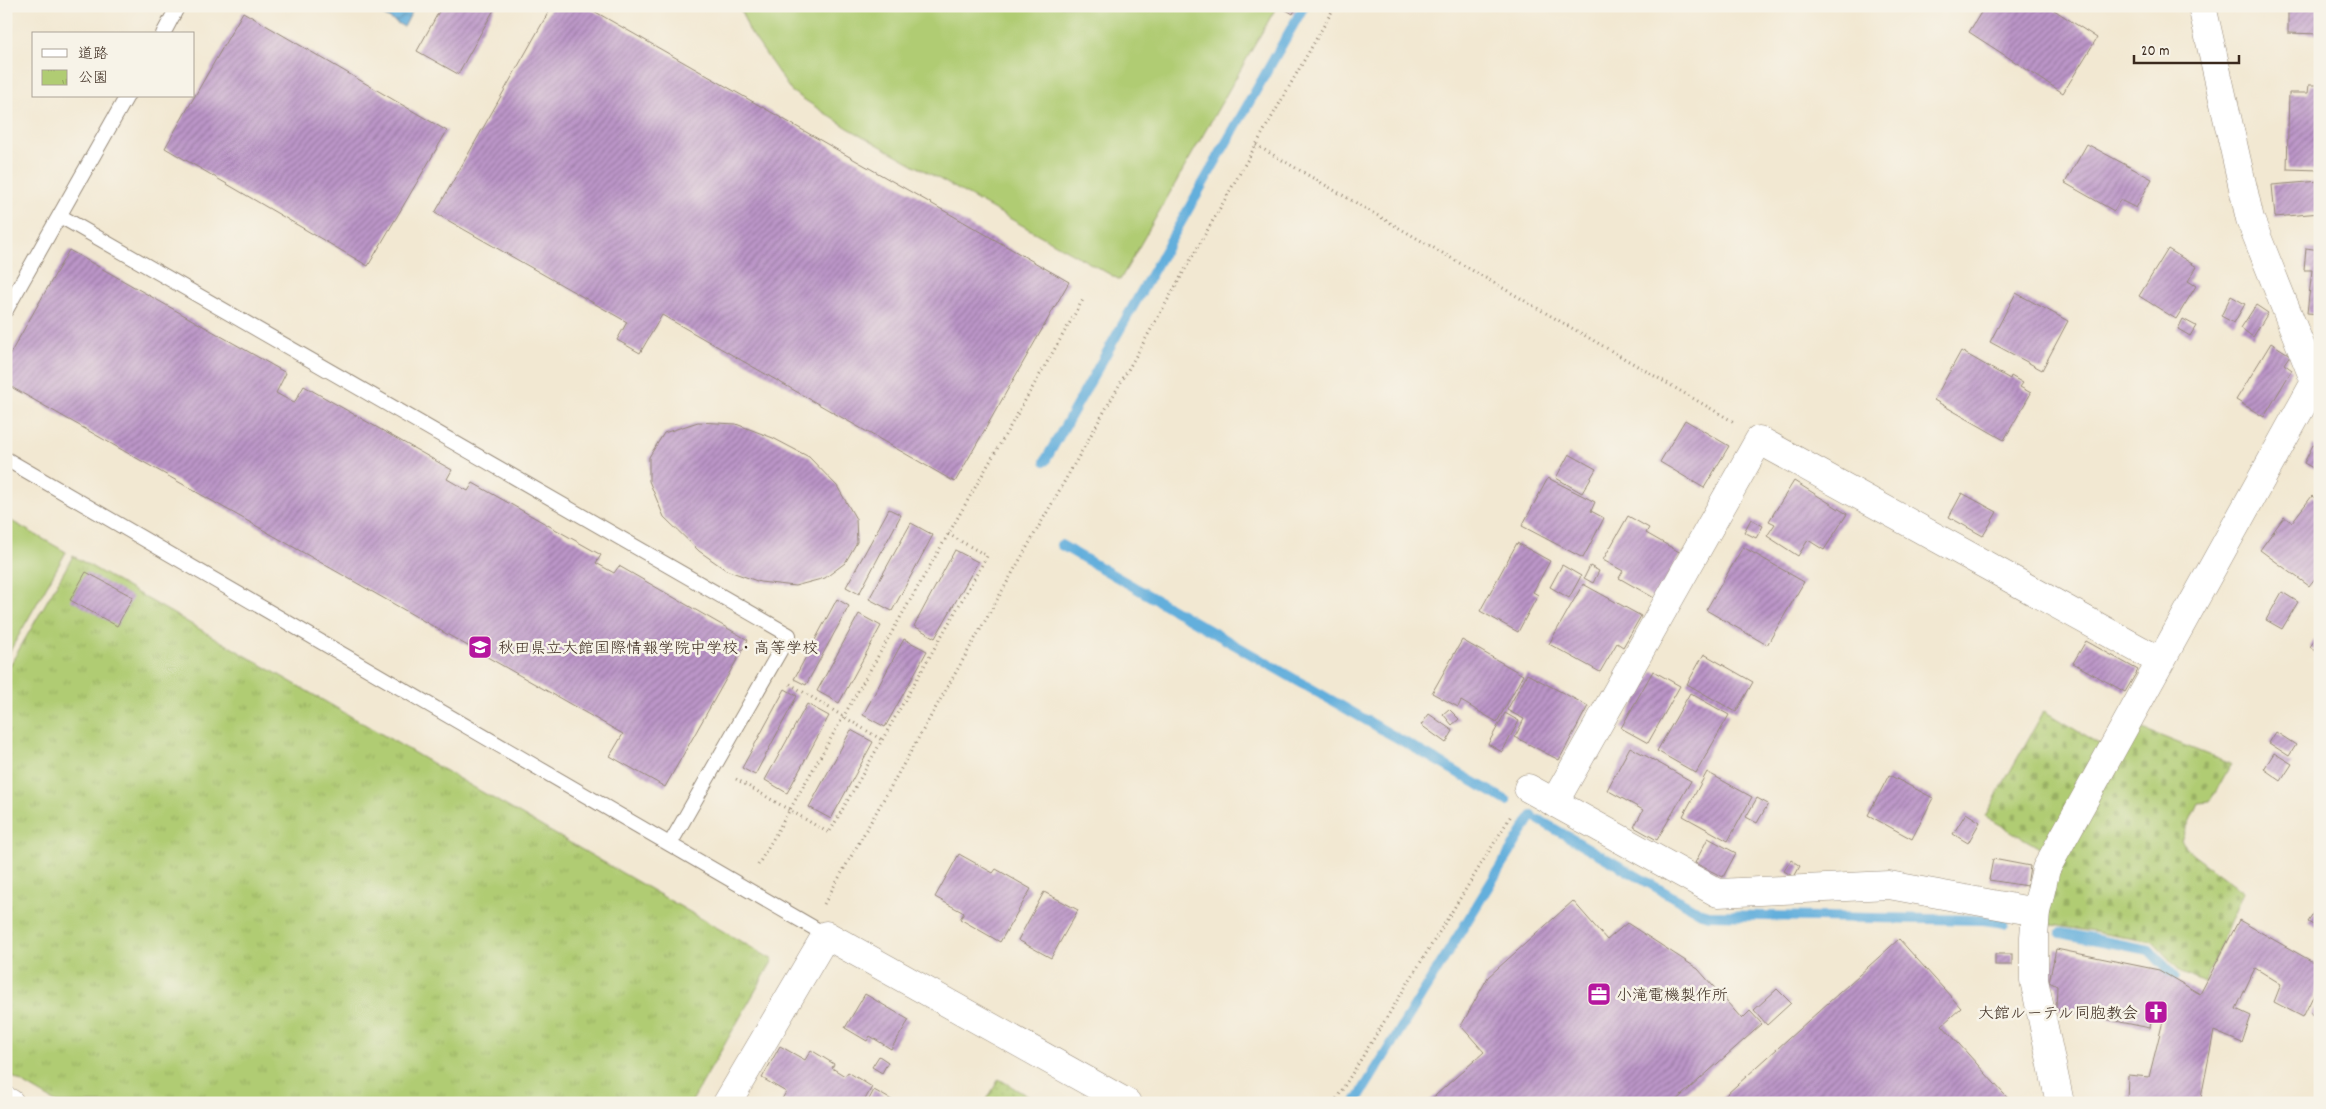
<svg xmlns="http://www.w3.org/2000/svg" width="2326" height="1109" viewBox="0 0 2326 1109" font-family="Dekko,'Klee One',sans-serif">
<style>
.grass{fill:url(#grass-dots);stroke:#767b48}
.cemetery{fill:url(#cemetery-stones);stroke:#767b48}
.park{fill:url(#park-tufts);stroke:#767b48}
.pitch{fill:#b0cc73;stroke:#767b48}
.water{fill:url(#water-waves);stroke:#506c7d}
.lines{fill:none;stroke-linecap:round;stroke-linejoin:round}
.stream{stroke:#64afdc;stroke-width:10}
.building{fill:url(#building-hatch)}
.lane-casing{stroke:#968978;stroke-width:16}
.street-casing{stroke:#968978;stroke-width:29}
.path{stroke:#968978;stroke-width:3;stroke-dasharray:1 4;stroke-linecap:butt}
.lane{stroke:#fff;stroke-width:14}
.street{stroke:#fff;stroke-width:28}
.labels{text-anchor:middle;stroke-width:5;stroke-linejoin:round;paint-order:stroke}
.poi-label{font-size:16px;fill:#3b2a1e;stroke:#f7f3e8;text-anchor:start}
</style>
<defs>
<pattern id="grass-dots" width="8" height="8" patternUnits="userSpaceOnUse" patternTransform="scale(1.25)"><rect width="8" height="8" fill="#b0cc73"/><path d="M2 2h.1M6 6h.1" fill="none" stroke="#98af63" stroke-width="1.8" stroke-linecap="round"/></pattern>
<pattern id="cemetery-stones" width="16" height="16" patternUnits="userSpaceOnUse" patternTransform="scale(1.25)"><rect width="16" height="16" fill="#b0cc73"/><path d="M2 7V4a2 2 0 0 1 4 0v3zM10 15v-3a2 2 0 0 1 4 0v3z" fill="#98af63"/></pattern>
<pattern id="park-tufts" width="24" height="20" patternUnits="userSpaceOnUse" patternTransform="scale(1.25)"><rect width="24" height="20" fill="#b0cc73"/><path d="M3 7l-1-3M5 7V3M7 7l1-3M15 17l-1-3M17 17v-4M19 17l1-3" fill="none" stroke="#98af63"/></pattern>
<pattern id="water-waves" width="16" height="10" patternUnits="userSpaceOnUse" patternTransform="scale(1.25)"><rect width="16" height="10" fill="#64afdc"/><path d="M0 5q4-4 8 0t8 0" fill="none" stroke="#548fb2"/></pattern>
<pattern id="building-hatch" width="6" height="6" patternUnits="userSpaceOnUse" patternTransform="scale(1.25)"><rect width="6" height="6" fill="#bb95c8"/><path d="M-1 1l2-2M0 6l6-6M5 7l2-2" fill="none" stroke="#997aa2"/></pattern>
</defs>
<rect width="100%" height="100%" fill="#f7f3e8"/>
<filter id="ink" filterUnits="userSpaceOnUse"><feTurbulence type="fractalNoise" baseFrequency=".02" numOctaves="2"/><feDisplacementMap in="SourceGraphic" scale="10" xChannelSelector="R" yChannelSelector="G"/><feConvolveMatrix kernelMatrix="1 2 1 2 8 2 1 2 1" color-interpolation-filters="sRGB"/></filter>
<filter id="wash" filterUnits="userSpaceOnUse"><feTurbulence type="fractalNoise" baseFrequency=".0096" numOctaves="4" result="noise"/><feDisplacementMap in="SourceGraphic" scale="20" xChannelSelector="R" yChannelSelector="G"/><feGaussianBlur stdDeviation="1.12" result="paint"/><feColorMatrix in="noise" values="0 0 0 0 0 0 0 0 0 0 0 0 0 0 0 0 0 1.4 0 .05"/><feComposite in="paint" operator="in"/></filter>
<g filter="url(#wash)">
<rect width="100%" height="100%" fill="#f2e8d2"/>
<path class="grass" d="M999 1079 1039 1103H985Z"/>
<g class="cemetery">
<path d="M2044 711 2104 747 2045 851 1985 816Z"/>
<path d="M2133 725 2231 764 2210 802 2198 803 2181 840 2192 854 2243 892 2204 983 2182 973 2153 942 2046 924 2054 875Z"/>
</g>
<path class="park" d="M73 556 773 960 691 1103H57L6 1073V672Z"/>
<g class="pitch">
<path d="M739 6H1277L1120 280 848 128 791 91 749 30Z"/>
<path d="M6 518 66 552 6 658Z"/>
</g>
<path class="water" d="M368 6H415L404 27Z"/>
<g class="lines">
<g class="stream">
<path d="M1045 461 1304 6"/>
<path d="M1061 545 1507 801"/>
<path d="M1539 820 1701 913 1709 915 1984 920 2004 923"/>
<path d="M2061 933 2149 950 2175 977"/>
<path d="M1355 1103 1532 816"/>
</g>
</g>
<g id="blocks">
<g class="building">
<path d="M442 6H496L458 74 417 51Z"/>
<path d="M552 6H585L1069 282 955 482 662 315 640 353 617 340 627 322 435 213Z"/>
<path d="M1284 6H1297L1293 14 1283 8Z"/>
<path d="M1985 6H2048L2097 38 2063 93 1969 32Z"/>
<path d="M2288 6H2320V34L2288 33Z"/>
<path d="M243 12 447 131 368 266 165 148Z"/>
<path d="M2309 85H2320V170L2287 169 2289 93H2308Z"/>
<path d="M2087 144 2152 179 2136 208 2120 200 2114 211 2065 183Z"/>
<path d="M2320 181V213L2275 217 2272 185Z"/>
<path d="M2306 248 2320 250V314L2307 313 2312 270H2304Z"/>
<path d="M2168 249 2197 267 2188 281 2196 286 2176 319 2139 296Z"/>
<path d="M69 250 286 373 276 393 294 403 304 386 452 470 447 479 468 491 473 483 601 555 596 563 614 573 619 566 748 640 665 787 610 756 623 734 6 384V361Z"/>
<path d="M2016 293 2068 321 2042 370 1990 342Z"/>
<path d="M2231 296 2245 304 2234 323 2221 316Z"/>
<path d="M2256 305 2268 313 2253 337 2241 328Z"/>
<path d="M2183 319 2196 326 2190 336 2178 329Z"/>
<path d="M2271 343 2290 355 2284 364 2292 370 2264 417 2236 400Z"/>
<path d="M1961 351 2010 379 2011 376 2023 383 2020 387 2031 393 2004 440 1934 400Z"/>
<path d="M1685 420 1729 446 1704 488 1660 462Z"/>
<path d="M698 422 736 424 773 438 809 457 837 486 856 519 857 542 845 563 825 578 795 586 760 582 726 570 699 551 664 517 649 481V457L664 433Z"/>
<path d="M2313 445 2320 448V472L2304 463Z"/>
<path d="M1569 454 1596 469 1582 493 1556 478Z"/>
<path d="M1548 478 1595 502 1591 511 1604 518 1583 558 1522 526Z"/>
<path d="M1794 481 1847 514 1824 550 1808 540 1798 556 1767 536 1775 524 1769 521Z"/>
<path d="M1962 493 1997 512 1983 536 1949 517Z"/>
<path d="M2312 496 2320 502V572L2309 586 2260 550 2284 517 2292 522Z"/>
<path d="M889 509 901 515 859 594 846 587Z"/>
<path d="M1628 516 1649 528 1646 533 1681 553 1656 599 1619 578 1623 571 1603 560Z"/>
<path d="M1751 519 1763 526 1756 538 1744 532Z"/>
<path d="M911 523 933 535 892 611 869 599Z"/>
<path d="M1517 543 1550 561 1533 592 1538 595 1518 632 1480 611Z"/>
<path d="M1743 547 1804 582 1767 645 1706 610Z"/>
<path d="M955 550 978 562 935 638 914 626Z"/>
<path d="M1562 565 1581 576 1569 598 1550 587Z"/>
<path d="M1590 566 1599 571 1593 583 1584 578Z"/>
<path d="M86 572 133 597 117 626 70 600Z"/>
<path d="M1583 584 1641 616 1623 647 1617 643 1600 672 1549 644Z"/>
<path d="M2282 592 2298 602 2282 629 2266 620Z"/>
<path d="M837 599 849 606 806 685 794 679Z"/>
<path d="M859 614 881 626 839 703 817 691Z"/>
<path d="M2320 631V654L2310 647Z"/>
<path d="M904 639 927 651 885 727 863 715Z"/>
<path d="M1462 640 1523 675 1497 722 1461 701 1458 707 1432 693Z"/>
<path d="M2086 641 2138 670 2125 692 2073 663Z"/>
<path d="M1704 654 1753 682 1736 712 1687 684Z"/>
<path d="M1653 671 1680 686 1648 743 1621 728Z"/>
<path d="M1527 674 1588 706 1559 760 1515 737 1524 719 1507 710Z"/>
<path d="M785 689 797 696 755 775 742 768Z"/>
<path d="M1690 693 1729 715 1696 773 1657 751Z"/>
<path d="M807 704 829 716 787 793 765 780Z"/>
<path d="M1449 709 1459 719 1452 725 1443 714Z"/>
<path d="M1505 713 1519 721 1502 752 1488 744Z"/>
<path d="M1429 714 1453 731 1446 743 1421 725Z"/>
<path d="M851 730 873 742 831 819 809 807Z"/>
<path d="M2276 732 2296 745 2289 756 2269 743Z"/>
<path d="M1630 747 1691 781 1657 840 1634 827 1643 810 1607 790Z"/>
<path d="M2274 753 2292 764 2281 781 2264 769Z"/>
<path d="M1707 772 1752 797 1728 841 1683 816Z"/>
<path d="M1889 775 1933 798 1912 839 1868 815Z"/>
<path d="M1757 798 1768 804 1757 823 1746 817Z"/>
<path d="M1966 813 1980 822 1968 843 1953 834Z"/>
<path d="M1708 838 1736 853 1723 877 1695 863Z"/>
<path d="M959 854 993 873 996 869 1031 889 1000 942 960 919 964 913 935 897Z"/>
<path d="M1993 859 2030 866 2027 886 1989 880Z"/>
<path d="M1791 860 1800 866 1794 877 1784 871Z"/>
<path d="M1044 892 1078 910 1051 958 1018 940Z"/>
<path d="M1573 901 1607 940 1627 923 1698 969 1742 1019 1750 1011 1762 1024 1673 1103H1427L1484 1052 1461 1026 1488 977Z"/>
<path d="M2320 904V929L2308 922Z"/>
<path d="M2239 920 2320 966V982L2303 1017 2274 1002 2281 984 2255 968 2236 1009 2251 1016 2242 1043 2214 1031 2200 1103H2138L2127 1100 2128 1075 2149 1077 2164 1017 2152 1015 2150 1028 2056 1009 2057 986 2049 982 2056 949 2159 970 2200 994Z"/>
<path d="M1899 939 1961 1008 1942 1025 2012 1103H1717Z"/>
<rect x="1995" y="954" width="17" height="11"/>
<path d="M1777 989 1791 1003 1767 1025 1754 1010Z"/>
<path d="M865 994 909 1020 891 1049 870 1036 867 1041 845 1028Z"/>
<path d="M2320 1001V1020L2311 1015Z"/>
<path d="M780 1046 805 1060 811 1050 834 1064 832 1068 845 1076 848 1072 872 1087 863 1103H789L782 1099 786 1092 762 1078Z"/>
<path d="M879 1056 888 1062 882 1073 872 1067Z"/>
<path d="M874 1090 897 1103H867Z"/>
</g>
</g>
</g>
<g filter="url(#ink)">
<use href="#blocks" fill-opacity="0" stroke="#968978" stroke-width="1"/>
<g class="lines">
<g class="lane-casing">
<g id="lane">
<path d="M163 34 178 6"/>
<path d="M60 216 789 635 670 844"/>
<path d="M6 310 127 96"/>
<path d="M6 459 826 935"/>
</g>
</g>
<g class="street-casing">
<g id="street">
<path d="M1528 788 1718 893 1889 885 2036 912"/>
<path d="M1554 803 1759 440 2160 661"/>
<path d="M6 1101 10 1103"/>
<path d="M727 1103 826 935 1127 1103"/>
<path d="M2060 1103 2034 980V937L2036 912 2046 869 2315 382 2250 219 2202 6"/>
</g>
</g>
<g class="path">
<path d="M1256 145 1734 422"/>
<path d="M790 684 882 740"/>
<path d="M736 779 829 833 987 556 948 534"/>
<path d="M758 865 1084 298"/>
<path d="M824 904 1335 6"/>
<path d="M1334 1103 1512 814"/>
</g>
<use href="#lane" class="lane"/>
<use href="#street" class="street"/>
</g>
</g>
<defs>
<g id="school-square" transform="scale(1.25)"><rect x="-9" y="-9" width="18" height="18" rx="4" fill="#b5179e" stroke="#f7f3e8"/><path d="M0-5L7-2L0 1L-7-2ZM-4 1L0 2.5L4 1V4Q0 6-4 4Z" fill="#fff"/></g>
<g id="office-square" transform="scale(1.25)"><rect x="-9" y="-9" width="18" height="18" rx="4" fill="#b5179e" stroke="#f7f3e8"/><path d="M-6-3h4V-5.5h4V-3h4V5H-6ZM-1-4.5V-3h2v-1.5ZM-6 0V1H6V0Z" fill="#fff"/></g>
<g id="church-square" transform="scale(1.25)"><rect x="-9" y="-9" width="18" height="18" rx="4" fill="#b5179e" stroke="#f7f3e8"/><path d="M-1.2-6h2.4v3.5h3.3v2.4h-3.3V6h-2.4V-.1h-3.3v-2.4h3.3Z" fill="#fff"/></g>
</defs>
<g fill-rule="evenodd">
<use href="#school-square" x="480" y="647"/>
<use href="#office-square" x="1599" y="994"/>
<use href="#church-square" x="2156" y="1012"/>
</g>
<g class="labels">
<g class="poi-label">
<text x="498" y="653">秋田県立大館国際情報学院中学校・高等学校</text>
<text x="1616" y="1000">小滝電機製作所</text>
<text x="2138" y="1018" text-anchor="end">大館ルーテル同胞教会</text>
</g>
</g>
<rect width="2326" height="1109" fill="none" stroke="#f7f3e8" stroke-width="25"/>
<rect x="32" y="32" width="162" height="65" fill="#f7f3e8" stroke="#aca397"/>
<rect x="42" y="49" width="25" height="8" fill="#ffffff" stroke="#aca397"/>
<text x="78" y="58" font-size="15" fill="#3b2a1e">道路</text>
<rect x="42" y="70" width="25" height="15" fill="url(#park-tufts)" stroke="#aca397"/>
<text x="78" y="82" font-size="15" fill="#3b2a1e">公園</text>
<path d="M2134 55v8h105v-8" fill="none" stroke="#3b2a1e" stroke-width="2.5"/>
<text x="2141" y="55" font-size="15" fill="#3b2a1e" stroke="#f7f3e8" stroke-width="4" paint-order="stroke">20 m</text>
</svg>
